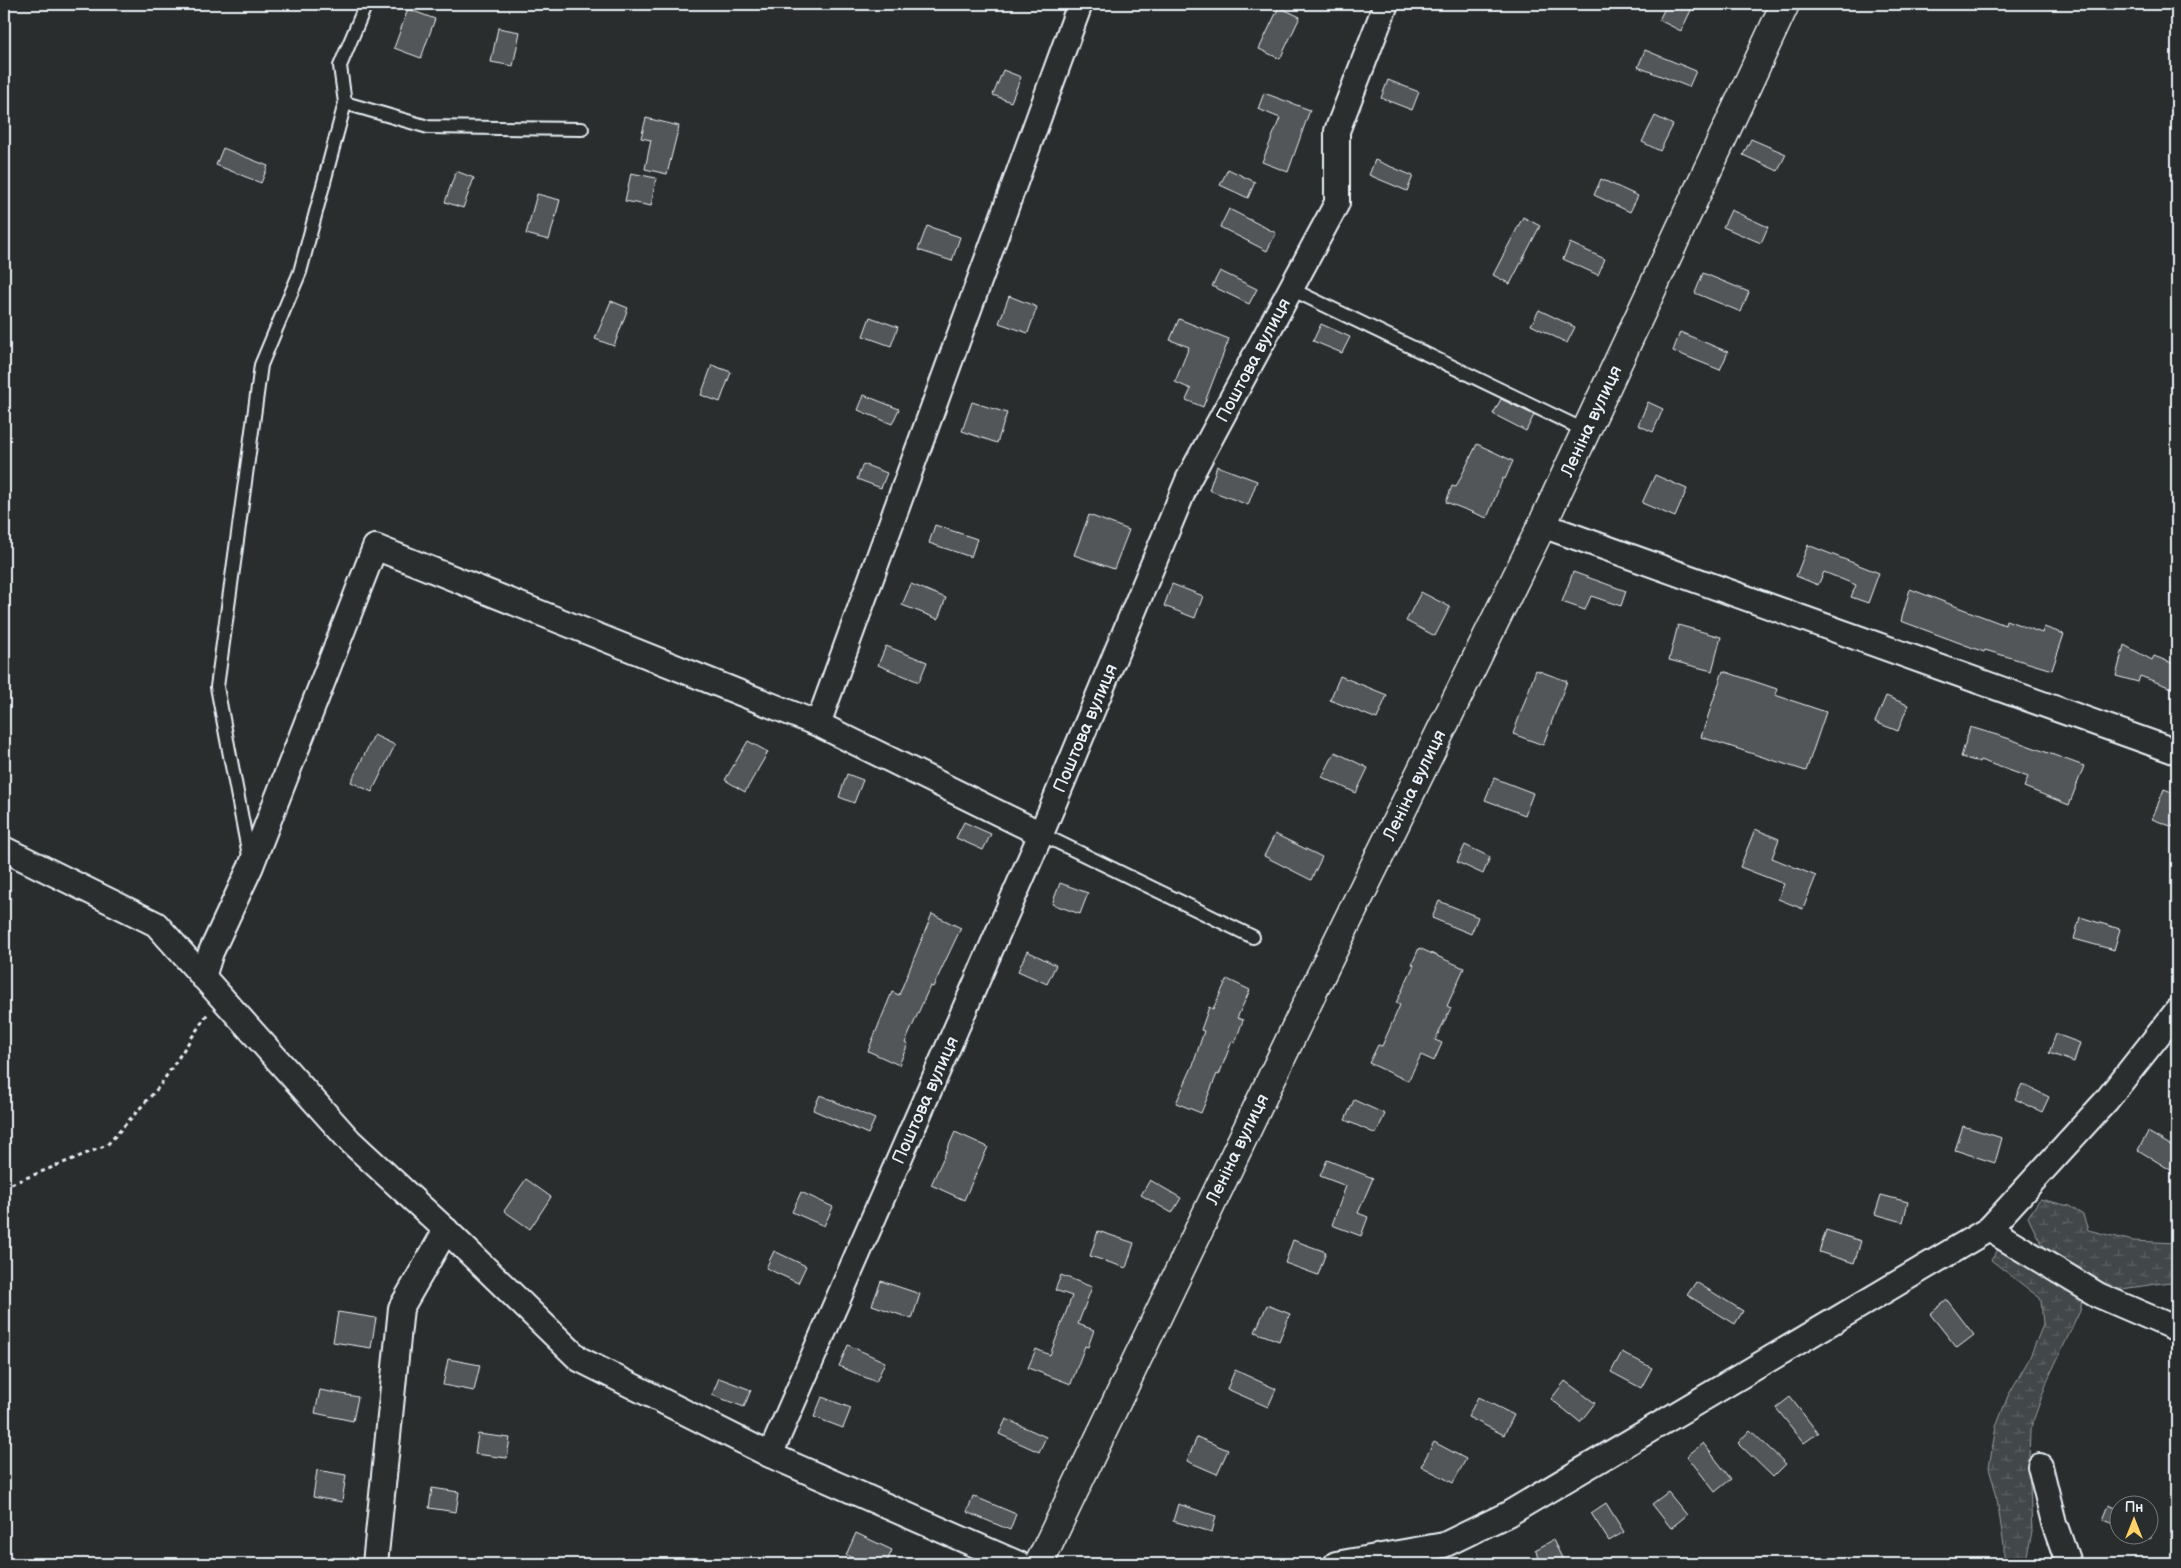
<svg xmlns="http://www.w3.org/2000/svg" width="2181" height="1568" viewBox="0 0 2181 1568" font-family="'Balsamiq Sans',sans-serif">
<style>
.wetland{fill:url(#wetland-marsh);stroke:#959ca0}
.building{fill:#535759;stroke:#e8f1f8}
.lines{fill:none;stroke-linecap:round;stroke-linejoin:round}
.lane-casing{stroke:#e8f1f8;stroke-width:16}
.street-casing{stroke:#e8f1f8;stroke-width:28}
.secondary-casing{stroke:#e8f1f8;stroke-width:31}
.path{stroke:#e8f1f8;stroke-width:3;stroke-dasharray:4 4;stroke-linecap:butt}
.lane{stroke:#2a2d2e;stroke-width:12}
.street{stroke:#2a2d2e;stroke-width:24}
.secondary{stroke:#2a2d2e;stroke-width:28}
.labels{text-anchor:middle;stroke-width:5;stroke-linejoin:round;paint-order:stroke}
.street-label{font-size:18px;fill:#e8f1f8;stroke:#2a2d2e}
</style>
<defs>
<pattern id="wetland-marsh" width="20" height="14" patternUnits="userSpaceOnUse" patternTransform="scale(1.25)"><rect width="20" height="14" fill="#424648"/><path d="M1 5h8M5 5V1M11 12h8M15 12V8" fill="none" stroke="#5d6163"/></pattern>
</defs>
<rect width="100%" height="100%" fill="#2a2d2e"/>
<filter id="ink" filterUnits="userSpaceOnUse"><feTurbulence type="fractalNoise" baseFrequency=".02" numOctaves="2"/><feDisplacementMap in="SourceGraphic" scale="10" xChannelSelector="R" yChannelSelector="G"/><feConvolveMatrix kernelMatrix="1 2 1 2 8 2 1 2 1" color-interpolation-filters="sRGB"/></filter>
<g filter="url(#ink)">
<g class="wetland">
<path d="M2040 1199 2069 1206 2083 1215 2088 1230 2133 1241 2177 1243V1281L2108 1291 2048 1253 2036 1234 2028 1217Z"/>
<path d="M2002 1244 2076 1288 2082 1300 2080 1311 2048 1379 2030 1430 2029 1461 2032 1532 2025 1564H2004V1546L1996 1493 1989 1467 1996 1427 2008 1396 2029 1359 2043 1325 2041 1299 1991 1260Z"/>
</g>
<g class="building">
<path d="M1667 4H1694L1681 31 1659 20Z"/>
<path d="M1279 7 1300 17 1280 59 1259 49Z"/>
<path d="M408 9 435 19 421 58 394 48Z"/>
<path d="M498 28 520 32 513 66 491 62Z"/>
<path d="M1645 50 1696 71 1689 87 1638 67Z"/>
<path d="M1003 70 1021 77 1011 102 993 95Z"/>
<path d="M1388 80 1419 92 1412 110 1381 98Z"/>
<path d="M1264 93 1310 110 1288 172 1262 162 1280 118 1258 109Z"/>
<path d="M1655 116 1673 125 1660 151 1642 142Z"/>
<path d="M646 118 679 126 667 174 645 169 651 140 641 138Z"/>
<path d="M1751 139 1786 154 1778 171 1743 155Z"/>
<path d="M223 148 268 166 261 183 216 165Z"/>
<path d="M1375 160 1413 176 1407 191 1369 175Z"/>
<path d="M1228 169 1255 182 1248 198 1220 185Z"/>
<path d="M456 171 474 178 463 208 445 202Z"/>
<path d="M631 173 656 178 651 206 625 201Z"/>
<path d="M1601 179 1638 196 1630 212 1594 195Z"/>
<path d="M537 194 560 200 549 240 526 234Z"/>
<path d="M1229 209 1276 233 1267 251 1220 227Z"/>
<path d="M1731 210 1768 227 1761 243 1723 227Z"/>
<path d="M1523 217 1540 226 1510 284 1493 275Z"/>
<path d="M927 226 960 237 952 261 918 250Z"/>
<path d="M1570 243 1605 259 1598 275 1563 259Z"/>
<path d="M1220 271 1257 289 1249 304 1212 286Z"/>
<path d="M1703 273 1749 292 1741 312 1695 293Z"/>
<path d="M1009 296 1037 307 1028 333 999 323Z"/>
<path d="M611 301 628 308 614 346 595 339Z"/>
<path d="M1539 310 1575 327 1567 343 1531 325Z"/>
<path d="M870 317 898 327 891 346 863 336Z"/>
<path d="M1179 319 1229 339 1203 407 1186 400 1191 389 1175 382 1189 347 1170 340Z"/>
<path d="M1321 324 1350 337 1342 353 1313 341Z"/>
<path d="M1680 332 1728 352 1720 370 1673 351Z"/>
<path d="M712 365 731 372 720 402 701 395Z"/>
<path d="M864 395 899 409 892 424 858 410Z"/>
<path d="M1501 399 1534 415 1526 431 1493 414Z"/>
<path d="M972 402 1007 413 997 443 962 431Z"/>
<path d="M1648 402 1663 409 1653 432 1638 425Z"/>
<path d="M1477 444 1513 461 1505 479 1503 478 1487 518 1446 502 1452 486 1456 487Z"/>
<path d="M863 464 887 473 881 488 857 479Z"/>
<path d="M1217 466 1257 481 1248 505 1209 490Z"/>
<path d="M1655 475 1687 489 1675 517 1642 503Z"/>
<path d="M1089 515 1129 530 1114 569 1074 555Z"/>
<path d="M935 525 977 539 971 557 929 543Z"/>
<path d="M1808 545 1879 573 1868 603 1851 597 1856 585 1824 572 1818 585 1796 576Z"/>
<path d="M1573 572 1626 591 1621 606 1591 596 1585 610 1562 602Z"/>
<path d="M911 584 946 598 938 619 902 605Z"/>
<path d="M1172 584 1203 596 1195 618 1164 606Z"/>
<path d="M1910 589 2005 625 2006 620 2042 633 2044 627 2064 634 2052 670 1985 650 1984 652 1901 621Z"/>
<path d="M1421 592 1450 607 1435 636 1406 621Z"/>
<path d="M1678 625 1721 637 1712 671 1669 660Z"/>
<path d="M2124 645 2152 660 2154 656 2177 665V690L2140 676 2138 682 2116 676Z"/>
<path d="M886 646 927 662 919 682 878 665Z"/>
<path d="M1536 670 1567 681 1543 745 1513 734Z"/>
<path d="M1723 671 1777 689 1775 695 1826 712 1806 771 1701 737Z"/>
<path d="M1340 676 1387 695 1377 719 1330 700Z"/>
<path d="M1886 696 1908 705 1898 731 1875 722Z"/>
<path d="M1970 727 2007 738 2084 766 2069 805 2024 787 2028 777 1980 760 1979 762 1961 757Z"/>
<path d="M374 735 395 745 372 792 351 782Z"/>
<path d="M748 741 768 752 745 792 725 780Z"/>
<path d="M1335 752 1368 768 1356 793 1322 777Z"/>
<path d="M847 774 863 780 854 803 839 797Z"/>
<path d="M1494 778 1533 793 1525 815 1485 800Z"/>
<path d="M2164 789 2177 794V816L2173 827 2152 819Z"/>
<path d="M964 822 991 834 983 850 956 838Z"/>
<path d="M1755 829 1779 839 1772 858 1816 876 1803 909 1778 899 1784 884 1740 867Z"/>
<path d="M1275 834 1322 857 1311 880 1264 856Z"/>
<path d="M1465 845 1490 857 1483 874 1457 862Z"/>
<path d="M1060 883 1088 893 1080 914 1052 904Z"/>
<path d="M1439 901 1478 917 1471 934 1432 918Z"/>
<path d="M932 914 961 928 933 987 930 986 905 1043 908 1044 899 1065 868 1051 892 992 899 995Z"/>
<path d="M2080 917 2120 929 2114 950 2074 939Z"/>
<path d="M1419 948 1464 968 1447 1006 1451 1008 1435 1040 1442 1043 1434 1061 1421 1055 1408 1081 1369 1063 1378 1045 1382 1046 1400 1005 1396 1003 1414 965 1412 964Z"/>
<path d="M1027 951 1056 965 1047 984 1018 971Z"/>
<path d="M1227 979 1250 990 1237 1018 1243 1020 1235 1043 1232 1041 1219 1075 1217 1074 1201 1113 1176 1103 1193 1065 1204 1031 1201 1030 1209 1007 1213 1009Z"/>
<path d="M2056 1034 2080 1043 2074 1062 2049 1053Z"/>
<path d="M2022 1084 2049 1097 2042 1112 2015 1099Z"/>
<path d="M820 1095 875 1119 868 1134 813 1110Z"/>
<path d="M1354 1100 1385 1114 1376 1134 1345 1120Z"/>
<path d="M1963 1126 2002 1138 1995 1163 1955 1150Z"/>
<path d="M955 1132 988 1147 964 1200 931 1185Z"/>
<path d="M2148 1132 2177 1149V1174L2138 1150Z"/>
<path d="M1327 1160 1373 1178 1358 1213 1368 1217 1361 1236 1332 1225 1346 1186 1320 1176Z"/>
<path d="M526 1179 551 1197 530 1229 504 1211Z"/>
<path d="M1150 1180 1181 1198 1172 1213 1141 1195Z"/>
<path d="M801 1192 833 1207 824 1226 792 1212Z"/>
<path d="M1881 1195 1908 1202 1903 1222 1875 1214Z"/>
<path d="M1826 1230 1861 1241 1854 1263 1819 1252Z"/>
<path d="M1098 1231 1134 1243 1126 1268 1090 1256Z"/>
<path d="M1293 1240 1326 1252 1318 1275 1285 1263Z"/>
<path d="M774 1251 806 1266 798 1283 766 1268Z"/>
<path d="M1061 1275 1092 1287 1078 1324 1094 1330 1088 1347 1085 1346 1071 1384 1028 1368 1036 1349 1050 1355 1072 1296 1055 1290Z"/>
<path d="M881 1281 920 1294 912 1319 872 1305Z"/>
<path d="M1696 1282 1743 1311 1735 1324 1687 1295Z"/>
<path d="M1947 1300 1974 1335 1957 1348 1930 1314Z"/>
<path d="M1267 1305 1290 1314 1279 1341 1255 1332Z"/>
<path d="M338 1312 376 1318 371 1348 333 1342Z"/>
<path d="M848 1345 885 1362 876 1382 839 1366Z"/>
<path d="M1622 1352 1652 1368 1641 1388 1611 1372Z"/>
<path d="M448 1359 480 1365 474 1391 443 1385Z"/>
<path d="M1235 1370 1276 1389 1268 1407 1227 1389Z"/>
<path d="M719 1378 751 1390 744 1407 712 1395Z"/>
<path d="M1565 1381 1595 1403 1580 1422 1551 1399Z"/>
<path d="M320 1390 358 1397 353 1421 315 1413Z"/>
<path d="M822 1397 851 1408 843 1428 814 1417Z"/>
<path d="M1478 1397 1514 1415 1504 1435 1468 1417Z"/>
<path d="M1790 1397 1818 1433 1804 1443 1776 1408Z"/>
<path d="M1006 1419 1046 1437 1039 1452 999 1434Z"/>
<path d="M1750 1430 1786 1464 1773 1477 1738 1443Z"/>
<path d="M478 1434 510 1438 507 1458 475 1454Z"/>
<path d="M1197 1437 1228 1450 1217 1474 1187 1461Z"/>
<path d="M1434 1442 1466 1459 1453 1483 1421 1466Z"/>
<path d="M1703 1443 1731 1479 1715 1492 1687 1456Z"/>
<path d="M317 1470 346 1475 342 1502 313 1497Z"/>
<path d="M432 1488 459 1492 456 1512 429 1508Z"/>
<path d="M1668 1492 1687 1515 1671 1528 1652 1504Z"/>
<path d="M973 1496 1016 1514 1010 1530 967 1512Z"/>
<path d="M1606 1503 1624 1532 1609 1541 1591 1513Z"/>
<path d="M1178 1504 1216 1516 1212 1532 1173 1521Z"/>
<path d="M2109 1505 2118 1509V1526L2103 1520Z"/>
<path d="M2148 1521 2156 1524 2150 1539 2142 1536H2148Z"/>
<path d="M856 1533 892 1550 886 1564H865L846 1555Z"/>
<path d="M1553 1540 1565 1564H1543L1535 1550Z"/>
</g>
<g class="lines">
<g class="lane-casing">
<g id="lane">
<path d="M345 103 428 127 582 129"/>
<path d="M1291 289 1586 431"/>
<path d="M1041 834 1253 937"/>
<path d="M250 861 217 687 261 365 300 272 345 103 340 66 366 4"/>
</g>
</g>
<g class="street-casing">
<g id="street">
<path d="M1542 525 2177 752"/>
<path d="M818 724 1080 4"/>
<path d="M4 849 156 924 350 1141 446 1230 579 1359 770 1455 1019 1564"/>
<path d="M203 977 211 952 251 866 375 547 818 724 1041 834"/>
<path d="M1989 1229 2098 1295 2177 1329"/>
<path d="M770 1455 1041 834 1188 480 1337 203V131L1386 4"/>
<path d="M2040 1466 2054 1523 2067 1560 2066 1564"/>
<path d="M375 1564 401 1308 446 1230"/>
<path d="M1336 1564 1444 1545 1508 1514 1989 1229 2106 1101 2177 1011"/>
</g>
</g>
<g class="secondary-casing">
<path id="secondary" d="M1039 1564 1319 979 1542 525 1785 4"/>
</g>
<path class="path" d="M4 1187 107 1145 159 1087 208 1013"/>
<use href="#lane" class="lane"/>
<use href="#street" class="street"/>
<use href="#secondary" class="secondary"/>
</g>
</g>
<g class="labels">
<g class="street-label">
<text transform="translate(1253 360) rotate(-62)" y="6">Поштова вулиця</text>
<text transform="translate(1591 421) rotate(-65)" y="6">Леніна вулиця</text>
<text transform="translate(1085 728) rotate(-67)" y="6">Поштова вулиця</text>
<text transform="translate(1414 785) rotate(-64)" y="6">Леніна вулиця</text>
<text transform="translate(925 1100) rotate(-66)" y="6">Поштова вулиця</text>
<text transform="translate(1237 1149) rotate(-64)" y="6">Леніна вулиця</text>
</g>
</g>
<rect width="2181" height="1568" fill="none" stroke="#2a2d2e" stroke-width="20"/>
<rect x="10" y="10" width="2161" height="1548" fill="none" stroke="#e8f1f8" stroke-width="2" filter="url(#ink)"/>
<g transform="translate(2134 1520)"><circle r="24" fill="#2a2d2e" stroke="#767b7f"/>
<path d="M0-4L9 19L0 12L-9 19Z" fill="#ffd166"/>
<text y="-8" font-size="14" font-weight="bold" text-anchor="middle" fill="#e8f1f8">Пн</text>
</g>
</svg>
